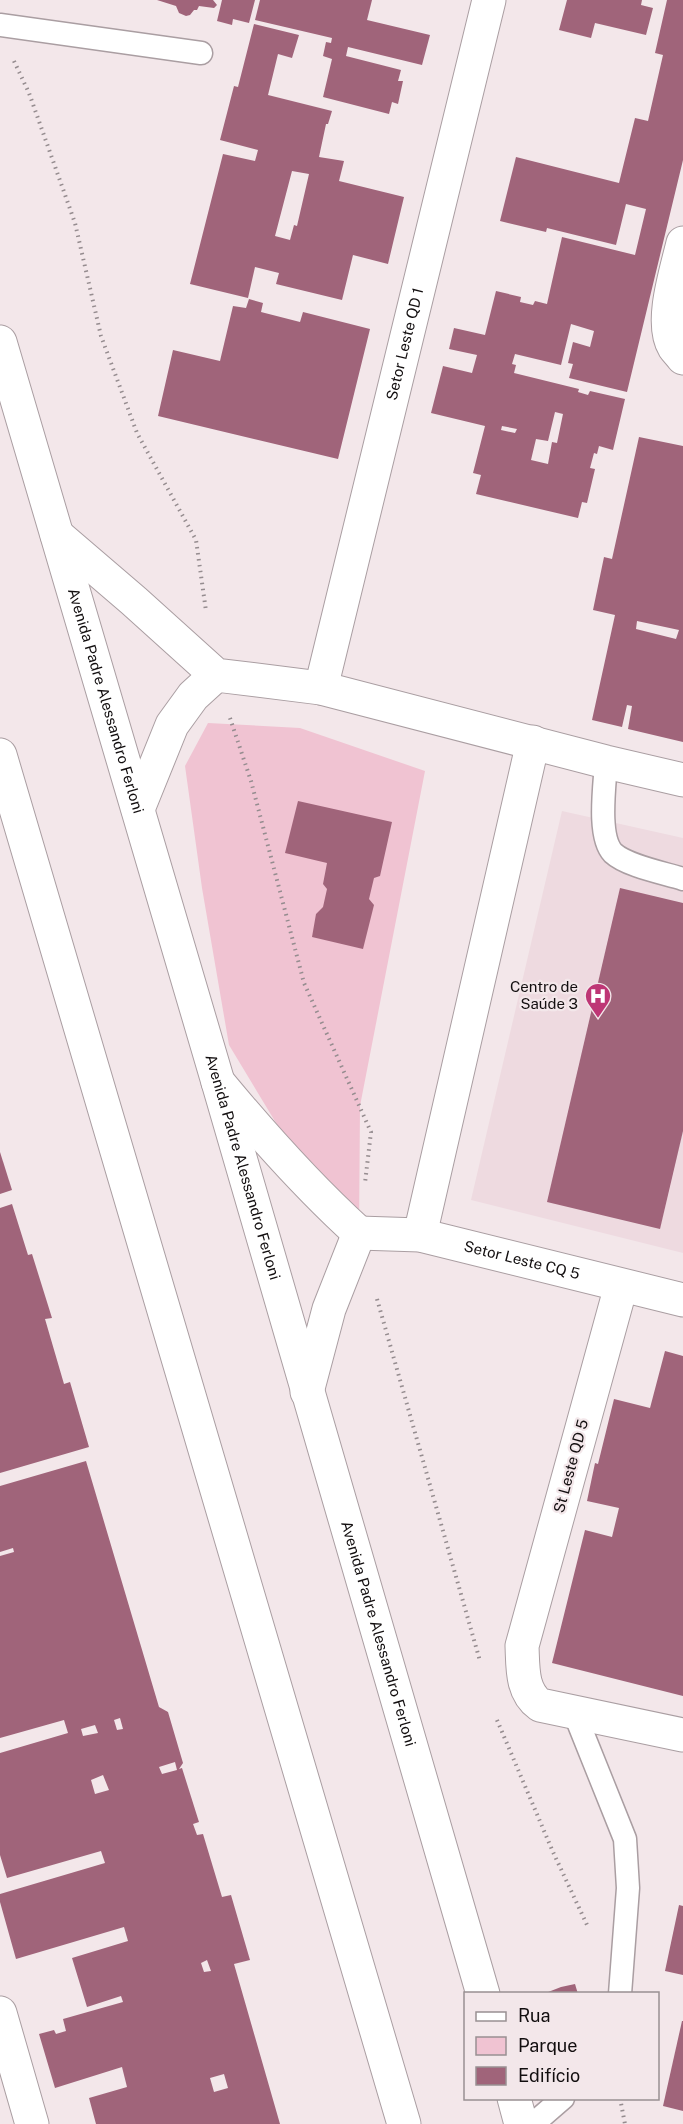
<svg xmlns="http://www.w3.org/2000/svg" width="683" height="2124" viewBox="0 0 683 2124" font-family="'Public Sans',sans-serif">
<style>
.built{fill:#eedae0}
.green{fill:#f0c3d2}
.building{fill:#a0647a;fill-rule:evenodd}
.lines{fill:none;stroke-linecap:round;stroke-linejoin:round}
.service-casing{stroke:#aa9ea2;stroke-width:25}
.minor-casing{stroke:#aa9ea2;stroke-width:35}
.secondary-casing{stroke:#aa9ea2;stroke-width:35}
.path{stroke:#958c8f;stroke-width:4;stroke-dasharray:1.5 4.5;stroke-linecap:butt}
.service{stroke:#fff;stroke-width:22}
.minor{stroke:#fff;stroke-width:33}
.secondary{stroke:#fff;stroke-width:33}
.labels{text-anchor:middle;stroke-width:4.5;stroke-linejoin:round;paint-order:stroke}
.street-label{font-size:15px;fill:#120e0f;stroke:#f3e7ea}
.poi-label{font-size:15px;fill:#120e0f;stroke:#f3e7ea;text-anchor:end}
</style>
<rect width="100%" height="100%" fill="#f3e7ea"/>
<path class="built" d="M562 811 683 838V1253L471 1200Z"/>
<path class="green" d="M208 723 300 728 425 771 360 1106 359 1233 299 1161 229 1045 202 888 185 766Z"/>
<g class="building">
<path d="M157 0H213L217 5 214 8 199 6 197 10H194L190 15 186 16 179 13 176 6Z"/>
<path d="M222 0H255L249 23 233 19 232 25 217 21Z"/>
<path d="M260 0H372L367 20 430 35 422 65 348 47 346 56 401 70 398 81H403L398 104 392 102 389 114 323 97 332 59 323 56 326 42 331 43 332 38 255 20Z"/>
<path d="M567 0H642L641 5 653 8 646 35 595 23 591 38 559 30Z"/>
<path d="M667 0H683V160L627 392 569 378 573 364 568 363 573 342 590 347 594 331 571 324 561 365 515 354 512 364 516 365 514 373 579 389 578 392 588 395 590 391 625 399 613 450 599 446 597 454 594 453 590 468 595 469 587 503 582 502 578 518 476 494 481 475 473 473 485 426 431 413 443 366 472 373 477 355 449 349 454 328 485 335 496 291 521 297 520 302 533 305 535 301 547 304 562 237 635 255 646 209 626 204 616 245 547 228 546 232 500 221 516 157 619 183 635 118 648 121 663 55 655 53ZM555 412 563 414 557 443 552 442 548 464 531 460 536 439 548 441ZM502 426 517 429 515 433 501 430Z"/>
<path d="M254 24 299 35 292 58 278 54 268 95 332 111 328 124H326L319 157 344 161 339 181 404 197 388 264 353 255 342 300 276 284 279 273 255 267 248 298 190 284 223 154 255 161 258 150 220 140 234 86 238 87ZM292 171 309 174 297 226 294 225 290 240 275 236Z"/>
<path d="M249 299 263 303 261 312 300 322 303 312 370 329 338 459 158 416 173 350 220 361 233 306 246 308Z"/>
<path d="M639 437 683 446V742L628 729 632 706 627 705 622 727 592 720 615 615 593 610 604 557 612 559ZM637 621 679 630 676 639 636 629Z"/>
<path d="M298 801 392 822 380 876 374 878 369 899 374 905 363 949 312 937 316 914 323 907 327 889 323 884 327 863 285 853Z"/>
<path d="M620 888 683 903V1131L660 1229 547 1202Z"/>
<path d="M0 1152 12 1190 0 1194Z"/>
<path d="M12 1204 28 1255 32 1254 52 1318 45 1319 64 1384 70 1382 89 1447 0 1473V1208Z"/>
<path d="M665 1351 683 1356V1696L552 1663 585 1530 612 1537 619 1508 587 1501 595 1463 598 1464 614 1399 650 1408Z"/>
<path d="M86 1461 159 1707 168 1712 183 1763 179 1769 182 1768 199 1822 193 1824 197 1835 203 1834 222 1897 231 1895 250 1960 234 1964 280 2124H96L89 2098 127 2087 122 2067 55 2088 39 2034 54 2030 56 2034 66 2031 63 2019 123 2002 121 1996 87 2007 72 1958 128 1941 124 1927 16 1959 0 1902V1894L105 1863 101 1851 7 1878 0 1855V1753L68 1733 64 1720 0 1738V1556L14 1552 13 1548 0 1552V1486ZM120 1718 123 1729 117 1730 114 1720ZM95 1725 98 1733 83 1736 81 1729ZM175 1762 177 1770 162 1774 159 1767ZM103 1775 109 1790 95 1794 91 1780ZM207 1960 211 1971 204 1972 201 1963ZM224 2074 228 2088 214 2092 210 2078Z"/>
<path d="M679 1905 683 1906V1975L665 1971Z"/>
<path d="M575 1984 578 1994H543L561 1987Z"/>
<path d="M682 2021H683V2111L663 2106Z"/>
</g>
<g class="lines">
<g class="service-casing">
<g id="service">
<path d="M0 25 201 53"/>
<path d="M606 762C605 784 597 836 613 853 627 866 664 873 683 879"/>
<path d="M574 1712 625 1839 628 1888 620 1994"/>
<path d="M533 2124 563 2098"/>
</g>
</g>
<g class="minor-casing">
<g id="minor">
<path d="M683 243C677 269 659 323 674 347 676 350 680 354 683 358"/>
<path d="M57 535 134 601 216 675 321 688 606 762 683 780"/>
<path id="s1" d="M321 688 489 0"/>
<path d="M138 809 172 725 193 696 216 675"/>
<path d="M218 1082C262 1135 307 1186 359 1233"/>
<path id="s2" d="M359 1233 420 1235 683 1300"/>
<path d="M420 1235 533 742"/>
<path d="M621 1286 522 1646C523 1667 521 1691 540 1705L683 1735"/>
<path d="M307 1392 329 1309 359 1233"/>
<path d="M0 2013 32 2124"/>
</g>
</g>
<g class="secondary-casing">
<g id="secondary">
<path id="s3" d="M0 342 218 1082 483 1994"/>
<path d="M0 755 404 2124"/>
<path d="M514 2098 521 2124"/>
</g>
</g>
<g class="path">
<path d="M14 61 29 93 75 223 101 336 137 433 196 540 206 611"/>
<path d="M230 718 251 781 304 983 371 1132 365 1183"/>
<path d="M377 1299 480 1661"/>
<path d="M497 1720 553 1852 588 1927"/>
<path d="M620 2098 625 2124"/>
</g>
<use href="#service" class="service"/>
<use href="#minor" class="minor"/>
<use href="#secondary" class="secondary"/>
</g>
<defs>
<g id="hospital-pin" transform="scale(1.35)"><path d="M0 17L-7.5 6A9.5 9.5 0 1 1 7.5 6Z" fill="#be3675" stroke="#f3e7ea"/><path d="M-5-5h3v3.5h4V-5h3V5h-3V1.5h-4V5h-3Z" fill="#fff"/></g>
</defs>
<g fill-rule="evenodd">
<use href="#hospital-pin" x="598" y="996"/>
</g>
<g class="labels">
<g class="street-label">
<text dy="5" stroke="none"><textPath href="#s1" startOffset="354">Setor Leste QD 1</textPath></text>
<text dy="5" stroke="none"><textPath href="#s3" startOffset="374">Avenida Padre Alessandro Ferloni</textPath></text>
<text dy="5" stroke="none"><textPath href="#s3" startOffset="860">Avenida Padre Alessandro Ferloni</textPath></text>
<text dy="5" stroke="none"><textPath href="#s2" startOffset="166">Setor Leste CQ 5</textPath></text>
<text transform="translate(571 1466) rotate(-75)" y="5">St Leste QD 5</text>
<text dy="5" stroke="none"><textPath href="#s3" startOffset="1346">Avenida Padre Alessandro Ferloni</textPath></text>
</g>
<g class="poi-label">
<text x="578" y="992">Centro de<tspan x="578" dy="17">Saúde 3</tspan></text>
</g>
</g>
<rect x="464" y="1992" width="195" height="108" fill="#f3e7ea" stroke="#999092" stroke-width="1.5"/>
<rect x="476" y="2012" width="30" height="9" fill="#ffffff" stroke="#999092" stroke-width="1.5"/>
<text x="518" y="2022" font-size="18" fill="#120e0f">Rua</text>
<rect x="476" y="2037" width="30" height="18" fill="#f0c3d2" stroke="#999092" stroke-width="1.5"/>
<text x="518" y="2052" font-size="18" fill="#120e0f">Parque</text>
<rect x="476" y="2067" width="30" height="18" fill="#a0647a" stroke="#999092" stroke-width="1.5"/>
<text x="518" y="2082" font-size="18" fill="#120e0f">Edifício</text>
</svg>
